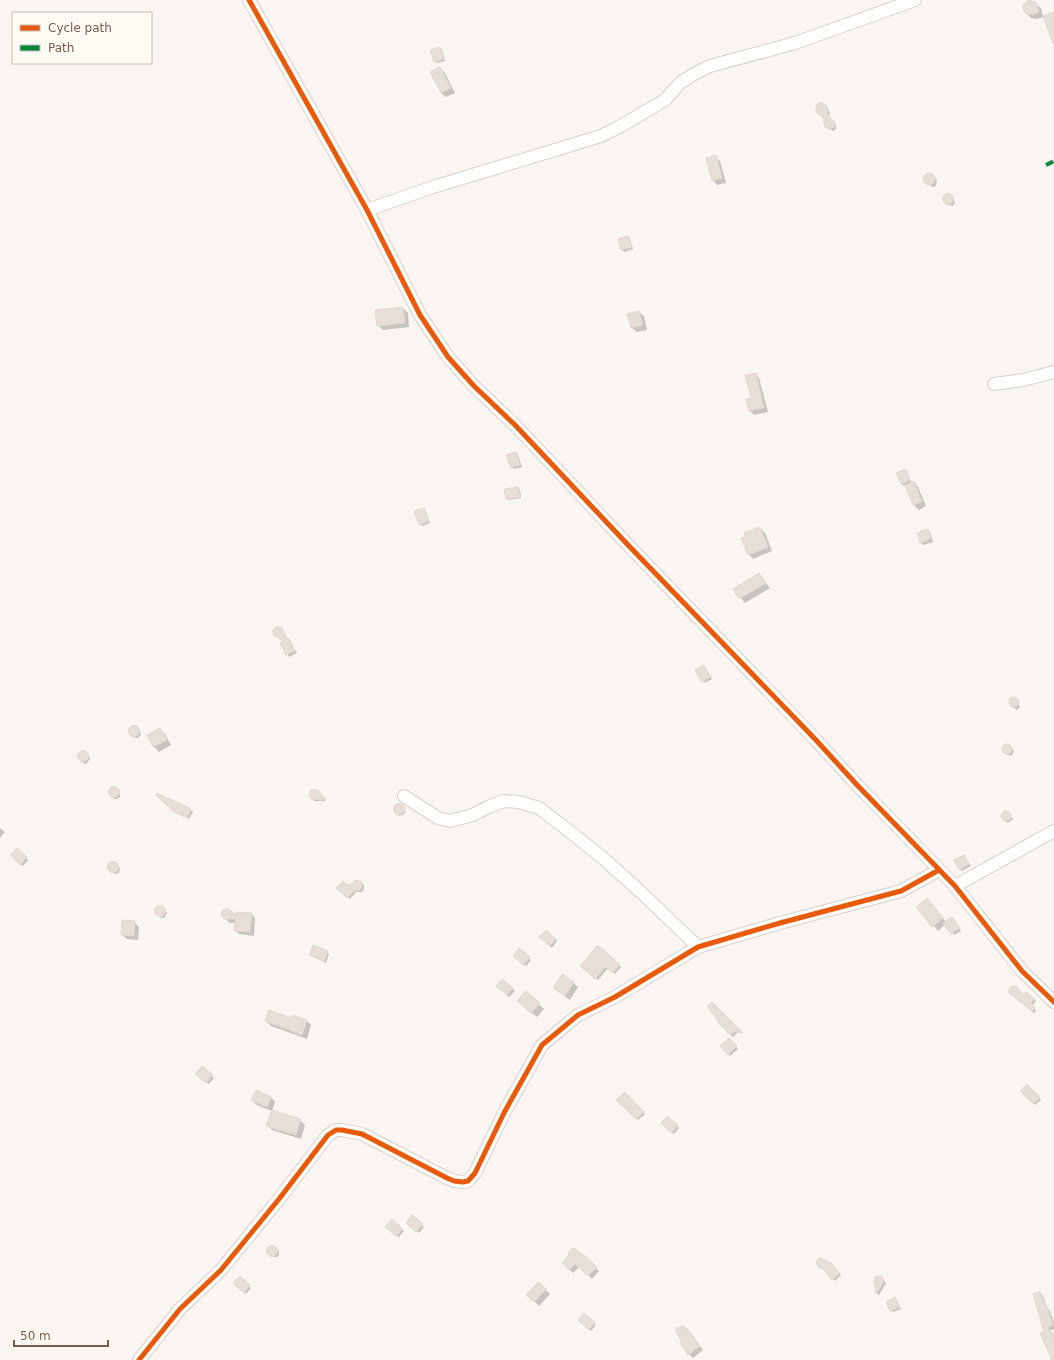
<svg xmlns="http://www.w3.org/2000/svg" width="1054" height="1360" viewBox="0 0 1054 1360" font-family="'DejaVu Sans',sans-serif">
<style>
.shadow{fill:#0003}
.building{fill:#e6ded7;stroke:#e2d8d2}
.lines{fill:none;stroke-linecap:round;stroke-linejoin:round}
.street-casing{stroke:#d7d1cb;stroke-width:14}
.street{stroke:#fefefd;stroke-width:12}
.quiet{stroke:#00873e;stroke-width:4;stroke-dasharray:8 4;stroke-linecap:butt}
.cycleway-casing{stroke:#fffaf3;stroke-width:8}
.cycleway{stroke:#e8590c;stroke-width:5}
</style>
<rect width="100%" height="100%" fill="#f9f5f0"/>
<g class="shadow">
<path d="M1031 1 1041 8 1043 17 1037 19 1031 18 1026 13 1024 7 1027 2Z"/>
<path d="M440 48 442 50 445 61 437 63 435 61Z"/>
<path d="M440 68 445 73 455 93 446 97 441 93Z"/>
<path d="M826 106 830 113 828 118 835 123 836 126V129L833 131 827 127 824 118 818 113Z"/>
<path d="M715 157 720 161 726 183 717 185 713 180Z"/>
<path d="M929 174 932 175 937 180 936 186 933 187 925 182V176Z"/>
<path d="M949 195 954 200 955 202 953 206 947 205 944 200 945 196Z"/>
<path d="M628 237 630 239 633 249 624 252 622 250 620 239Z"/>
<path d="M403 308 408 313 409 327 383 330 378 325Z"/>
<path d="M639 312 644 316 647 330 637 332 632 328Z"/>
<path d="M755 374 759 378 768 412 754 415 750 411 747 400 752 398Z"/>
<path d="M516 453 518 455 522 467 514 469 512 467Z"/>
<path d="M905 470 912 483 914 482 918 487 926 506 919 510 914 505 906 485 904 486 902 484Z"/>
<path d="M518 488 520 490 521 498 509 500 507 498Z"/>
<path d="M423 509 430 523 422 526 420 524Z"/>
<path d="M760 528 765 533 772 551 753 559 749 554Z"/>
<path d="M928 530 930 532 933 542 923 545 921 543 918 534Z"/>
<path d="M759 574 770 588 745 603 734 589Z"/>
<path d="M282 630 297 653 289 657 281 643 284 642 277 637Z"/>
<path d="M705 668 712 679 705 683 703 681Z"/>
<path d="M1012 699H1016L1018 701 1020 708 1017 710 1010 705V702Z"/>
<path d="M132 727H136L140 731 141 735 138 738 133 737 130 735 129 730Z"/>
<path d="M160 729 165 734 171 745 159 752 154 747 148 736Z"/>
<path d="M1009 745 1014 751 1012 756 1006 754 1003 749 1004 746Z"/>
<path d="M83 752 89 757 90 759 86 764 83 763 78 757 80 753Z"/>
<path d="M114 788 120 792V797L117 799H114L109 794 111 789Z"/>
<path d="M315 790 326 801H314L310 796Z"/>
<circle cx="400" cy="810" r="5.5"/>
<path d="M190 810 193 812 189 819 177 813Z"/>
<path d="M1007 811 1013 819 1011 821 1007 823 1002 816 1003 813Z"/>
<path d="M0 828 5 832 0 838Z"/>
<path d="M17 849 28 860 23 866 11 855Z"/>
<path d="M964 856 971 866 962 871 960 869Z"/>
<path d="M111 863H115L120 868 119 873 115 874 110 870 109 867Z"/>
<path d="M361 883 364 885V890L362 892H356L350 899 338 888 349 887Z"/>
<path d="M932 904 946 922 954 920 961 931 954 935 946 924 938 931 918 907Z"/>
<path d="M159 907H162L167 913 164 918H161L156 912 157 908Z"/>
<path d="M251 914 255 918 254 936 239 934 235 930 236 923H230L222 916 236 917Z"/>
<path d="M134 922 139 927 138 940 127 939 122 935Z"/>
<path d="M546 931 557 941 552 948 540 937Z"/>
<path d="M598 947 621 967 615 974 608 968 598 980 582 966Z"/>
<path d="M519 950 531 960 526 966 514 956Z"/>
<path d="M327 952 329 954 326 963 310 955Z"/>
<path d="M502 980 515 991 509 997 497 986Z"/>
<path d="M573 983 578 987 570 1000 554 988Z"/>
<path d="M526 993 544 1009 537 1017 523 1006Z"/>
<path d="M1027 993 1036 1001 1032 1006 1036 1011 1034 1013 1012 995 1024 996Z"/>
<path d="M712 1003 742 1034 738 1032 733 1037 731 1035Z"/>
<path d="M293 1019 307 1021 311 1025 307 1039 271 1026 266 1021Z"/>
<path d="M729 1039 738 1049 730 1056 721 1046Z"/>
<path d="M202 1067 214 1078 209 1084 197 1074Z"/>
<path d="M1027 1086 1041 1100 1035 1105 1021 1091Z"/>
<path d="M624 1093 645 1114 638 1120 618 1100Z"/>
<path d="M271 1097 275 1102 272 1111 300 1120 305 1125 301 1139 272 1130 268 1126 272 1111 257 1105 252 1100Z"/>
<path d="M667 1117 679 1128 674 1134 662 1123Z"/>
<path d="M412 1217 424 1227 419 1233 407 1223Z"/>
<path d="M392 1221 404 1231 399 1237 387 1227Z"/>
<path d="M273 1246 279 1251V1255L277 1257H273L268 1253 270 1247Z"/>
<path d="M584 1256 599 1271 592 1279 580 1266 573 1273 563 1263Z"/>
<path d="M831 1264 841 1275 835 1281 826 1271 818 1267Z"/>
<path d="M240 1277 251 1288 246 1294 234 1283Z"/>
<path d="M881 1277 886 1283 885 1285 879 1295 877 1293 875 1280Z"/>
<path d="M539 1283 550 1294 539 1306 528 1295Z"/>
<path d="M1040 1293 1043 1296 1048 1309 1050 1311 1054 1322V1329L1050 1331 1054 1335V1351L1045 1332Z"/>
<path d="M895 1298 901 1309 893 1312 891 1310Z"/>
<path d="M584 1314 596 1325 591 1331 579 1320Z"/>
<path d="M689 1332 703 1350 693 1358 689 1354 683 1342Z"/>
</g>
<g class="building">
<path d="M1029 0 1036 2 1039 12 1032 15 1025 13 1023 9V5Z"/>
<path d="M1054 12V44H1053L1043 16Z"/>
<path d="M440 47 444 59 434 62 430 50Z"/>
<path d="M440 67 451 88 441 93 430 72Z"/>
<path d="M819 103H823L827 106 828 110 827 115 834 121V127L830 129 825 127 823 117 816 112V106Z"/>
<path d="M716 155 722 178 712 181 706 158Z"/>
<circle cx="929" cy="179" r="6"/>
<circle cx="948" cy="199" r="5.5"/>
<path d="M628 236 632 247 621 250 618 239Z"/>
<path d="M403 307 405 323 377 326 375 310Z"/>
<path d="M639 311 643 325 631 328 627 314Z"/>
<path d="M756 373 764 408 749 411 746 399 751 398 745 375Z"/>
<path d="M516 452 520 465 511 468 506 455Z"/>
<path d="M906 469 910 480 901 484 896 473Z"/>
<path d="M914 481 922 502 913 505 905 485Z"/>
<path d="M518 487 520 497 506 499 504 489Z"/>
<path d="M424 508 429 521 419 525 414 511Z"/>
<path d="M760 527 768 547 748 555 741 538 745 537 744 533Z"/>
<path d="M928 529 931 539 920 543 917 533Z"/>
<path d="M759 573 766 583 739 599 733 589Z"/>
<path d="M276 627H280L283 629 287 639 289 638 295 651 286 655 280 643 283 641 273 635V630Z"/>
<path d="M704 665 711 677 702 682 695 670Z"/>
<circle cx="1014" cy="702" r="5"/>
<circle cx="134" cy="731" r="5.5"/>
<path d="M160 728 167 740 153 747 147 735Z"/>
<circle cx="1007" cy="749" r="5"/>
<circle cx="83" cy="756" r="5.5"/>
<circle cx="114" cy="792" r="5.5"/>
<path d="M312 789 318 790 326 800 311 799 309 795 310 791Z"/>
<path d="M157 793 191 809 187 818 174 812 156 795Z"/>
<circle cx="399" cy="809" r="5.5"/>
<circle cx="1006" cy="816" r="5"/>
<path d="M17 848 27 857 20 865 10 855Z"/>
<path d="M964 855 969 864 959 870 954 860Z"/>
<circle cx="113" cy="867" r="5.5"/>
<path d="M358 880 362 882V887L360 890 354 891 347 898 336 888 343 881 349 886 354 881Z"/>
<path d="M927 898 943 918 932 927 916 907Z"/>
<circle cx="160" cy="911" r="5.5"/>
<path d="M227 908 236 915V912L252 913 250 932 234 931 235 919H225L221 916 222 911Z"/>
<path d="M952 917 960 928 951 934 943 923Z"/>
<path d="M122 920 135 921 134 936 121 935Z"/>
<path d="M546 930 556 939 550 946 539 937Z"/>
<path d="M313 945 328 951 324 961 309 955Z"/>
<path d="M598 945 620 965 613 973 606 967 595 979 580 966Z"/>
<path d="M519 948 530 957 523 965 513 956Z"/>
<path d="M562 974 574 982 565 996 553 988Z"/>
<path d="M502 979 513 988 507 995 496 986Z"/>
<path d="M1012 986H1016L1024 995 1026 992 1035 999 1031 1003 1035 1008 1032 1011 1010 994 1008 991Z"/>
<path d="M526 991 540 1003 531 1013 517 1001Z"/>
<path d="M712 1002 743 1033 736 1031 730 1035 722 1026 719 1024 717 1019 707 1006Z"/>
<path d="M269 1010 292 1018 293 1015 307 1020 302 1035 265 1021Z"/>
<path d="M729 1038 737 1046 728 1055 720 1046Z"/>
<path d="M202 1066 213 1075 206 1083 195 1074Z"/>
<path d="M1027 1084 1040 1097 1033 1104 1020 1091Z"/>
<path d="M256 1090 271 1097 267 1107 251 1100Z"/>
<path d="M625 1092 644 1112 636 1119 616 1100Z"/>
<path d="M272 1110 301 1119 296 1135 266 1126Z"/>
<path d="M667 1116 678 1125 671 1133 661 1123Z"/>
<path d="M412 1215 423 1224 416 1232 406 1223Z"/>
<path d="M392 1219 403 1229 396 1236 385 1227Z"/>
<circle cx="272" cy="1251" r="5.5"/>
<path d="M574 1248 585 1256 597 1267 588 1276 575 1264 569 1270 562 1263 568 1256 570 1250Z"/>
<path d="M821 1258 831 1263 840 1273 832 1280 823 1269 818 1267 816 1262 818 1259Z"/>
<path d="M240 1276 250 1285 244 1293 233 1283Z"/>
<path d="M876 1276H882L884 1281 876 1294 874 1280Z"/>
<path d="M538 1282 546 1289 534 1302 526 1295Z"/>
<path d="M1040 1292 1045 1304 1047 1307 1053 1325 1048 1327V1330L1050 1329 1054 1338V1360H1052L1040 1333 1044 1332 1033 1294Z"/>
<path d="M895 1297 900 1307 890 1311 886 1302Z"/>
<path d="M584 1313 595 1322 589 1330 578 1320Z"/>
<path d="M683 1326 689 1331 700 1346 688 1355 680 1343 682 1342 676 1332 677 1328Z"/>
</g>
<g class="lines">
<g class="street-casing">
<g id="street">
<path d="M249 0 367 210 420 315 448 357 474 386 515 425 629 546 815 739 858 786 955 886 1022 971 1054 1002"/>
<path d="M367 210 433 187 601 136 619 127 665 100 680 83 694 74 710 66 795 43 915 0"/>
<path d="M994 384 1023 380 1054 372"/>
<path d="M404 796 438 818 450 821 473 815 490 806 504 801 519 802 539 808 569 831 604 859 644 895 698 947"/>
<path d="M955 886 1054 831"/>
<path d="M139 1360 180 1309 221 1270 279 1199 328 1135 336 1130H342L362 1134 447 1178 454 1181 463 1182 468 1181 475 1173 505 1111 542 1045 578 1015 615 997 698 947 780 923 901 891 939 870"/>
</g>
</g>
<use href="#street" class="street"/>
<path class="quiet" d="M1046 165 1054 161"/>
<g class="cycleway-casing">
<g id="cycleway">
<path d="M249 0 367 210 420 315 448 357 474 386 515 425 629 546 815 739 858 786 955 886 1022 971 1054 1002"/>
<path d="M139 1360 180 1309 221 1270 279 1199 328 1135 336 1130H342L362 1134 447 1178 454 1181 463 1182 468 1181 475 1173 505 1111 542 1045 578 1015 615 997 698 947 780 923 901 891 939 870"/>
</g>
</g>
<use href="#cycleway" class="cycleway"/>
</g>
<rect x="12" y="12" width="140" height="52" fill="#fffaf3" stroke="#cabbb1"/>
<rect x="20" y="25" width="20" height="6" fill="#e8590c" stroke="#cabbb1"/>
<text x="48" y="32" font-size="12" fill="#7a5c4d">Cycle path</text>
<rect x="20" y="45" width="20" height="6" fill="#00873e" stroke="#cabbb1"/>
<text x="48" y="52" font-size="12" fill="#7a5c4d">Path</text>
<path d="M14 1340v6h94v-6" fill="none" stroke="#7a5c4d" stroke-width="2"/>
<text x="20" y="1340" font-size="12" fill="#7a5c4d" stroke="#fffaf3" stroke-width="3" paint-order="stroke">50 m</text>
</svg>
